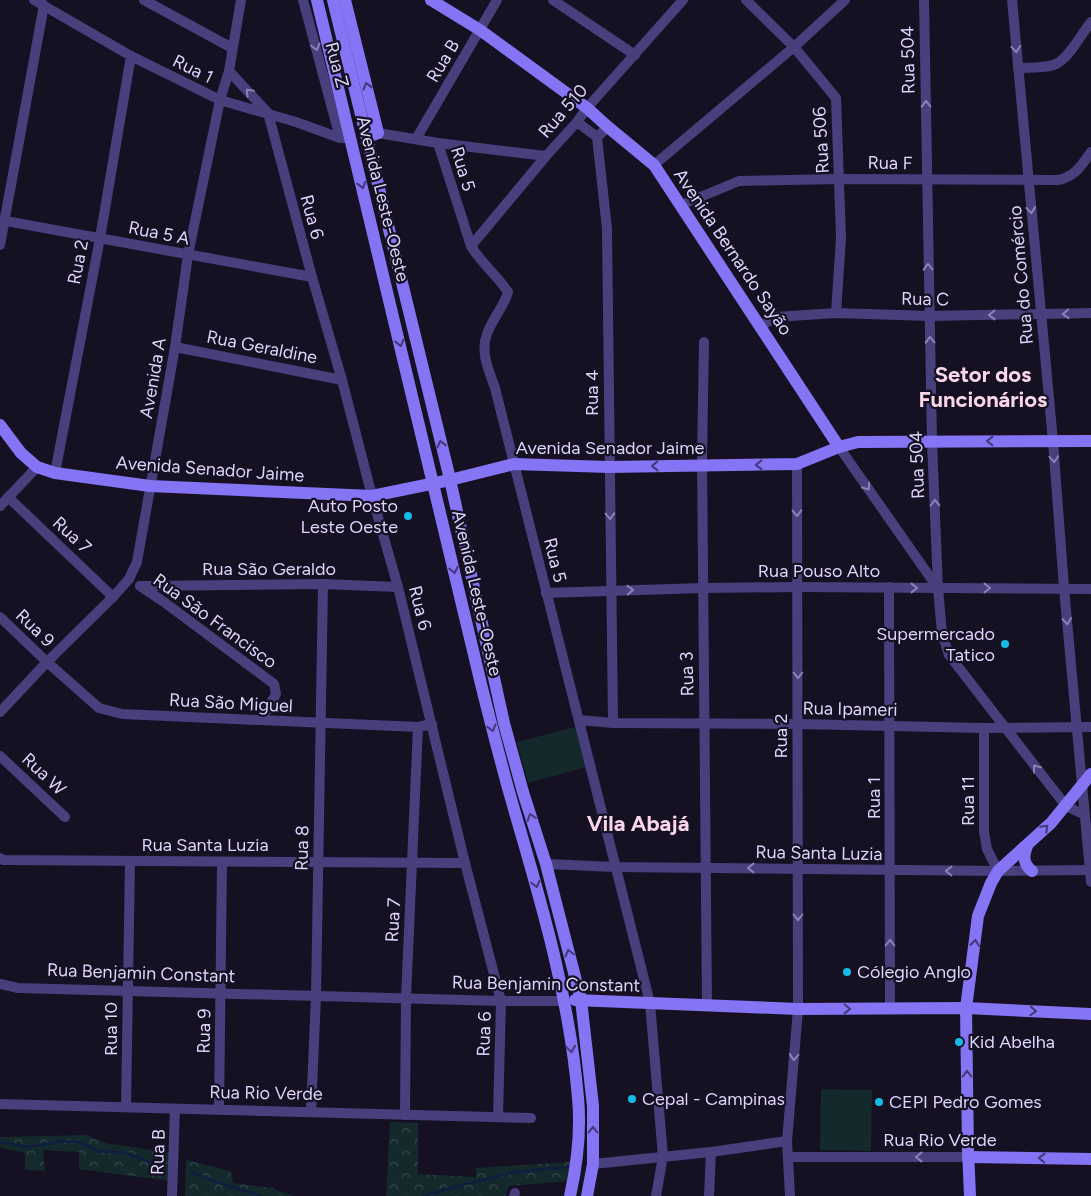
<svg xmlns="http://www.w3.org/2000/svg" width="1091" height="1196" viewBox="0 0 1091 1196" font-family="Figtree,sans-serif">
<style>
.forest{fill:url(#forest-crowns)}
.park{fill:#13292b}
.lines{fill:none;stroke-linecap:round;stroke-linejoin:round}
.stream{stroke:#101d40;stroke-width:2.5}
.street{stroke:#483f7d;stroke-width:10}
.secondary{stroke:#8574f3;stroke-width:12}
.oneway{stroke:#8b82b6}
.oneway2{stroke:#423876}
.poi-dot{fill:#15bce7;stroke:#151022;stroke-width:2}
.labels{text-anchor:middle;stroke-width:4.5;stroke-linejoin:round;paint-order:stroke}
.street-label{font-size:18px;fill:#ddd4fb;stroke:#151022}
.poi-label{font-size:18px;fill:#ddd4fb;stroke:#151022;text-anchor:start}
.district-label{font-size:22px;font-weight:bold;fill:#fbd6ea;stroke:#151022}
</style>
<defs>
<pattern id="forest-crowns" width="20" height="18" patternUnits="userSpaceOnUse" patternTransform="scale(1.25)"><rect width="20" height="18" fill="#13292b"/><path d="M2 6a3 3 0 1 1 6 0M12 15a3 3 0 1 1 6 0" fill="none" stroke="#35474b"/></pattern>
</defs>
<rect width="100%" height="100%" fill="#151022"/>
<g class="forest">
<path d="M390 1122 418 1123V1174L476 1177V1168L570 1162V1181L509 1186 506 1196H386Z"/>
<path d="M87 1135 105 1143 171 1153 170 1181 79 1169V1152L43 1150 45 1171 25 1170V1153L0 1148V1137Z"/>
<path d="M186 1160 231 1171 233 1183 272 1188 292 1196H185Z"/>
</g>
<g class="park">
<path d="M575 727 586 767 528 783 517 742Z"/>
<path d="M821 1089 872 1090 871 1151 820 1150Z"/>
</g>
<g class="lines">
<g class="stream">
<path d="M0 1142 29 1147 61 1141 78 1142 98 1151 126 1153 161 1166"/>
<path d="M191 1172 222 1184 261 1196"/>
<path d="M424 1196 454 1187 515 1172 568 1167"/>
</g>
<g class="street">
<path d="M34 0 131 56 220 100 296 122 340 138H350"/>
<path d="M144 0 232 48"/>
<path d="M303 0 340 138"/>
<path d="M553 0 635 55"/>
<path d="M746 0 794 47 836 98 841 238 836 313"/>
<path d="M924 0 932 442 938 588 942 633 949 655 1066 806 1085 815"/>
<path d="M1012 0 1053 441 1064 588 1091 882"/>
<path d="M1018 68C1030 67 1047 69 1058 63 1070 56 1082 33 1091 22"/>
<path d="M229 71 268 113 312 277 342 380 372 496 398 587 465 863 501 1001 498 1117"/>
<path d="M577 122 597 137"/>
<path d="M608 127 597 137 607 229 613 723"/>
<path d="M378 133 438 143 546 156"/>
<path d="M416 139 497 0"/>
<path d="M438 143 471 246C481 263 497 275 508 292 504 307 492 319 487 334 480 352 489 371 495 388L650 1003 663 1156 656 1196"/>
<path d="M654 165 794 47 845 0"/>
<path d="M681 205 739 181 839 179 1058 180C1075 177 1081 166 1091 152"/>
<path d="M0 220 312 277"/>
<path d="M0 245 44 5"/>
<path d="M471 246 546 156 577 122 587 108 683 0"/>
<path d="M761 326 776 317 836 313 929 316 1091 313"/>
<path d="M704 342 702 458 707 1006"/>
<path d="M175 347 342 380"/>
<path d="M839 447 937 587"/>
<path d="M55 473 100 238 131 56"/>
<path d="M8 497 113 597"/>
<path d="M0 506 37 467"/>
<path d="M140 586 323 584 398 587"/>
<path d="M140 586 164 602 274 684 276 694 261 720"/>
<path d="M889 587 890 1009"/>
<path d="M546 593 703 588 798 587 1091 589"/>
<path d="M0 617 47 662 99 708 122 714 418 727 432 724"/>
<path d="M0 712 47 662 113 597 129 579 137 562 175 347 188 255 220 100 229 71 241 0"/>
<path d="M579 720 613 723 797 724 984 728 1091 727"/>
<path d="M984 728V832L987 849 998 871"/>
<path d="M0 756 65 817"/>
<path d="M0 858 3 860 465 863"/>
<path d="M546 864 615 867 998 871 1091 870"/>
<path d="M0 984 18 988 501 1001H565"/>
<path d="M0 1104 531 1118"/>
<path d="M126 1107 130 861"/>
<path d="M219 1110 222 862"/>
<path d="M311 1112 316 996 323 584"/>
<path d="M405 1115 406 998 418 727"/>
<path d="M788 1157H968"/>
<path d="M593 1164 711 1152 787 1141"/>
<path d="M172 1196 175 1109"/>
<path d="M514 1196 515 1193"/>
<path d="M709 1196 711 1152"/>
<path d="M790 1196 787 1141 798 1009 797 464"/>
</g>
<g class="secondary">
<path d="M317 0 481 684C492 728 503 772 516 816 543 908 570 1002 578 1098 581 1130 577 1165 570 1196"/>
<path d="M333 0 449 475 504 723 523 792 546 864 581 1000 593 1106V1164L587 1196"/>
<path d="M345 0 378 133 367 137"/>
<path d="M431 0 480 30 587 108 608 127 654 165 839 447"/>
<path d="M0 425 21 453 37 467 55 473 150 486 372 496 450 480 514 464 609 467 797 464 839 447 858 442 1091 441"/>
<path d="M1027 846C1023 856 1023 864 1032 871"/>
<path d="M575 1000 798 1009 966 1008 1091 1014"/>
<path d="M968 1157 1091 1159"/>
<path d="M970 1196 968 1150 966 1008 978 916 991 883 998 871 1051 823 1091 774"/>
</g>
</g>
<defs><path id="oneway-chevron" d="M-2-3.5L2.5 0L-2 3.5" fill="none" stroke-width="1.6" stroke-linecap="round" stroke-linejoin="round" transform="scale(1.25)"/></defs>
<g class="oneway">
<use href="#oneway-chevron" transform="translate(316 47) rotate(75)"/>
<use href="#oneway-chevron" transform="translate(1016 49) rotate(85)"/>
<use href="#oneway-chevron" transform="translate(249 92) rotate(-133)"/>
<use href="#oneway-chevron" transform="translate(926 104) rotate(-91)"/>
<use href="#oneway-chevron" transform="translate(1031 210) rotate(85)"/>
<use href="#oneway-chevron" transform="translate(928 267) rotate(-91)"/>
<use href="#oneway-chevron" transform="translate(1066 314) rotate(178)"/>
<use href="#oneway-chevron" transform="translate(992 315) rotate(180)"/>
<use href="#oneway-chevron" transform="translate(930 340) rotate(-91)"/>
<use href="#oneway-chevron" transform="translate(1054 459) rotate(86)"/>
<use href="#oneway-chevron" transform="translate(867 487) rotate(55)"/>
<use href="#oneway-chevron" transform="translate(935 503) rotate(-92)"/>
<use href="#oneway-chevron" transform="translate(797 513) rotate(89)"/>
<use href="#oneway-chevron" transform="translate(610 516) rotate(89)"/>
<use href="#oneway-chevron" transform="translate(914 588)"/>
<use href="#oneway-chevron" transform="translate(987 588)"/>
<use href="#oneway-chevron" transform="translate(630 590) rotate(-2)"/>
<use href="#oneway-chevron" transform="translate(1067 621) rotate(84)"/>
<use href="#oneway-chevron" transform="translate(798 675) rotate(90)"/>
<use href="#oneway-chevron" transform="translate(1036 768) rotate(-127)"/>
<use href="#oneway-chevron" transform="translate(751 868) rotate(-180)"/>
<use href="#oneway-chevron" transform="translate(949 871) rotate(-179)"/>
<use href="#oneway-chevron" transform="translate(798 917) rotate(90)"/>
<use href="#oneway-chevron" transform="translate(890 943) rotate(-90)"/>
<use href="#oneway-chevron" transform="translate(794 1057) rotate(95)"/>
<use href="#oneway-chevron" transform="translate(919 1157) rotate(180)"/>
</g>
<g class="oneway2">
<use href="#oneway-chevron" transform="translate(367 86) rotate(-104)"/>
<use href="#oneway-chevron" transform="translate(362 185) rotate(76)"/>
<use href="#oneway-chevron" transform="translate(400 343) rotate(76)"/>
<use href="#oneway-chevron" transform="translate(990 441) rotate(180)"/>
<use href="#oneway-chevron" transform="translate(441 444) rotate(-104)"/>
<use href="#oneway-chevron" transform="translate(759 465) rotate(179)"/>
<use href="#oneway-chevron" transform="translate(655 466) rotate(179)"/>
<use href="#oneway-chevron" transform="translate(454 570) rotate(77)"/>
<use href="#oneway-chevron" transform="translate(492 728) rotate(75)"/>
<use href="#oneway-chevron" transform="translate(531 817) rotate(-108)"/>
<use href="#oneway-chevron" transform="translate(1045 828) rotate(-45)"/>
<use href="#oneway-chevron" transform="translate(536 884) rotate(75)"/>
<use href="#oneway-chevron" transform="translate(975 943) rotate(-83)"/>
<use href="#oneway-chevron" transform="translate(569 953) rotate(-105)"/>
<use href="#oneway-chevron" transform="translate(847 1009) rotate(1)"/>
<use href="#oneway-chevron" transform="translate(1033 1011) rotate(3)"/>
<use href="#oneway-chevron" transform="translate(571 1049) rotate(82)"/>
<use href="#oneway-chevron" transform="translate(967 1074) rotate(-91)"/>
<use href="#oneway-chevron" transform="translate(593 1130) rotate(-90)"/>
<use href="#oneway-chevron" transform="translate(1042 1158) rotate(-179)"/>
</g>
<g class="poi-dot">
<circle cx="408" cy="516" r="5"/>
<circle cx="1005" cy="644" r="5"/>
<circle cx="847" cy="972" r="5"/>
<circle cx="959" cy="1042" r="5"/>
<circle cx="632" cy="1099" r="5"/>
<circle cx="879" cy="1102" r="5"/>
</g>
<g class="labels">
<g class="street-label">
<text transform="translate(908 60) rotate(-91)" y="6">Rua 504</text>
<text transform="translate(443 61) rotate(-59)" y="6">Rua B</text>
<text transform="translate(337 65) rotate(75)" y="6">Rua Z</text>
<text transform="translate(193 69) rotate(26)" y="6">Rua 1</text>
<text transform="translate(563 111) rotate(-49)" y="6">Rua 510</text>
<text transform="translate(821 140) rotate(-93)" y="6">Rua 506</text>
<text transform="translate(890 163) rotate(1)" y="6">Rua F</text>
<text transform="translate(463 169) rotate(73)" y="6">Rua 5</text>
<text transform="translate(383 199) rotate(76)" y="6">Avenida Leste-Oeste</text>
<text transform="translate(312 217) rotate(75)" y="6">Rua 6</text>
<text transform="translate(159 233) rotate(11)" y="6">Rua 5 A</text>
<text transform="translate(733 252) rotate(56)" y="6">Avenida Bernardo Sayão</text>
<text transform="translate(78 262) rotate(-79)" y="6">Rua 2</text>
<text transform="translate(1021 275) rotate(-95)" y="6">Rua do Comércio</text>
<text transform="translate(925 299) rotate(1)" y="6">Rua C</text>
<text transform="translate(262 347) rotate(11)" y="6">Rua Geraldine</text>
<text transform="translate(153 378) rotate(-80)" y="6">Avenida A</text>
<text transform="translate(592 393) rotate(-90)" y="6">Rua 4</text>
<text x="610" y="454">Avenida Senador Jaime</text>
<text transform="translate(917 465) rotate(-92)" y="6">Rua 504</text>
<text transform="translate(210 469) rotate(4)" y="6">Avenida Senador Jaime</text>
<text transform="translate(72 535) rotate(43)" y="6">Rua 7</text>
<text transform="translate(555 560) rotate(76)" y="6">Rua 5</text>
<text x="269" y="575">Rua São Geraldo</text>
<text x="819" y="577">Rua Pouso Alto</text>
<text transform="translate(477 593) rotate(77)" y="6">Avenida Leste-Oeste</text>
<text transform="translate(420 608) rotate(76)" y="6">Rua 6</text>
<text transform="translate(215 621) rotate(36)" y="6">Rua São Francisco</text>
<text transform="translate(35 628) rotate(44)" y="6">Rua 9</text>
<text transform="translate(687 674) rotate(-91)" y="6">Rua 3</text>
<text transform="translate(231 703) rotate(3)" y="6">Rua São Miguel</text>
<text transform="translate(850 709) rotate(1)" y="6">Rua Ipameri</text>
<text transform="translate(781 736) rotate(-90)" y="6">Rua 2</text>
<text transform="translate(44 774) rotate(43)" y="6">Rua W</text>
<text transform="translate(874 798) rotate(-90)" y="6">Rua 1</text>
<text transform="translate(968 801) rotate(-90)" y="6">Rua 11</text>
<text x="205" y="851">Rua Santa Luzia</text>
<text transform="translate(302 848) rotate(-89)" y="6">Rua 8</text>
<text transform="translate(819 853) rotate(1)" y="6">Rua Santa Luzia</text>
<text transform="translate(393 920) rotate(-87)" y="6">Rua 7</text>
<text transform="translate(141 973) rotate(2)" y="6">Rua Benjamin Constant</text>
<text transform="translate(546 984) rotate(1)" y="6">Rua Benjamin Constant</text>
<text transform="translate(111 1029) rotate(-90)" y="6">Rua 10</text>
<text transform="translate(204 1031) rotate(-89)" y="6">Rua 9</text>
<text transform="translate(484 1034) rotate(-88)" y="6">Rua 6</text>
<text transform="translate(266 1093) rotate(1)" y="6">Rua Rio Verde</text>
<text x="940" y="1146">Rua Rio Verde</text>
<text transform="translate(158 1152) rotate(-88)" y="6">Rua B</text>
</g>
<g class="poi-label">
<text x="398" y="512" text-anchor="end">Auto Posto<tspan x="398" dy="21">Leste Oeste</tspan></text>
<text x="995" y="640" text-anchor="end">Supermercado<tspan x="995" dy="21">Tatico</tspan></text>
<text x="857" y="978">Cólegio Anglo</text>
<text x="969" y="1048">Kid Abelha</text>
<text x="642" y="1105">Cepal - Campinas</text>
<text x="889" y="1108">CEPI Pedro Gomes</text>
</g>
<g class="district-label">
<text x="983" y="382">Setor dos<tspan x="983" dy="25">Funcionários</tspan></text>
<text x="638" y="831">Vila Abajá</text>
</g>
</g>
</svg>
